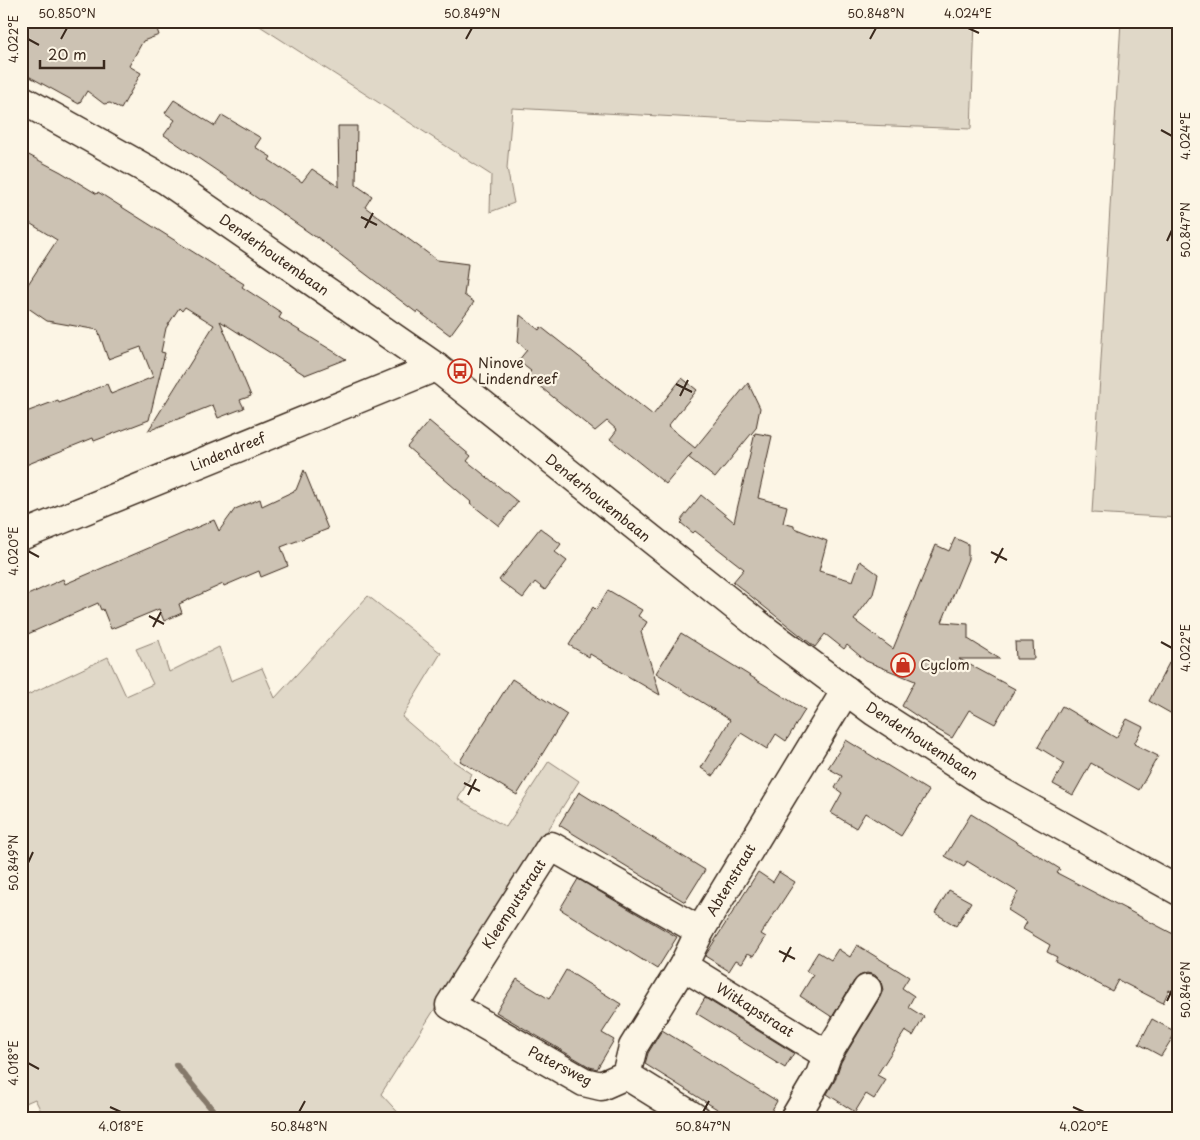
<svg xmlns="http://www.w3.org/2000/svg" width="1200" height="1140" viewBox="0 0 1200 1140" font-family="'Playpen Sans',sans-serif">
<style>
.green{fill:#e0d8c8;stroke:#8e8173}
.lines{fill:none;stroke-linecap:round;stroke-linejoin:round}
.stream{stroke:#85796b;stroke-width:6}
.building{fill:#ccc2b3;stroke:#3b2a1e}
.minor-casing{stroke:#3b2a1e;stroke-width:31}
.minor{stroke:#fcf5e5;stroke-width:28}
.ticks{fill:none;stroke:#3b2a1e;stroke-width:2}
.labels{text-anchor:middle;stroke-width:4.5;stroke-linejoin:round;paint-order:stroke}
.street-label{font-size:14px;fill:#3b2a1e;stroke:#fcf5e5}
.poi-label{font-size:14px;fill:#3b2a1e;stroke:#fcf5e5;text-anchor:start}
.neatline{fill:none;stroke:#3b2a1e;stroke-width:2}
.ticks-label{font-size:12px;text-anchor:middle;fill:#3b2a1e}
</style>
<rect width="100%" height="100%" fill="#fcf5e5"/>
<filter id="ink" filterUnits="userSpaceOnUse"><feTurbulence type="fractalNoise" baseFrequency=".02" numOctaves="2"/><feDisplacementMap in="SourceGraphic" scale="10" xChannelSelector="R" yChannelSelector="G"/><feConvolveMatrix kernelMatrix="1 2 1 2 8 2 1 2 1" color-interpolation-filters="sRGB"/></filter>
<g filter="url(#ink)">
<g class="green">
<path d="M252 21H975L971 129 733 120 512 108 507 168 514 203 490 212 491 175Z"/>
<path d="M1121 21H1179V518L1092 513Z"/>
<path d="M368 596 441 653 402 717 453 761 472 774 458 799 506 827 549 761 579 781 381 1094 404 1119H45L35 1099 21 1105V698L108 657 126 696 153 684 136 649 159 640 169 672 219 647 231 681 262 668 275 698Z"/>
</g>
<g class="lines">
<path class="stream" d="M176 1065 220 1119"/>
</g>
<g class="building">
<path d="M27 21H154L159 35 143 41 129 66 141 73 121 109 110 103 104 104 87 91 79 104 21 72V32Z"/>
<path d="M174 100 215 126 222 115 261 138 255 147 271 157 269 160 302 182 312 169 339 187 338 126H357L356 185 372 196 365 207 437 260 468 264 464 295 474 302 450 335 418 311 417 313 317 237V238L261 199 260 200 164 135 175 120 165 113Z"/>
<path d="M21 151 61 172 97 194 98 192 244 284 242 287 282 313 279 318 346 359 305 375 220 321 251 396 240 400 244 408 218 418 213 405 148 431 214 325 185 307 182 311 179 308 166 328 161 352 165 353 149 420 94 441 93 438 21 467V414L58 400 59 403 107 384 111 394 153 377 141 347 108 359 98 330 47 321 21 303V295L57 240 23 219 30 207 21 203Z"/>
<path d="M520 315 539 330 541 327 653 415 682 378 697 390 668 426 695 448 748 383 760 408 756 428 715 478 688 457 692 453 666 484 610 439 617 430 607 421 595 431 527 376 531 371 518 361 527 350 518 342Z"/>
<path d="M429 421 471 456 467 461 518 502 499 526 470 503 471 502 407 447Z"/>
<path d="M755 433 772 436 758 498 787 506 783 523 794 526V528L827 541 819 571 853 581 860 561 878 574 873 594 854 620 893 649 936 545 949 551 955 538 968 544V559L942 622 968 624V639L1000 659H959L1015 689 995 724 969 710 952 738 933 727 902 706 915 681 866 661 847 645 844 649 825 634 815 647 733 582 744 569 695 531 693 533 681 523 683 521 681 520 701 495 734 522Z"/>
<path d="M304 470 328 529 281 547 288 566 261 577 259 571 224 586 223 584 179 604 182 613 164 621 159 609 111 629 103 609 101 610 98 603 21 637V598L63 579 65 584 214 520 219 531 235 509 260 499 262 506 296 490Z"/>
<path d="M540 528 561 544 555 552 567 561 545 590 535 582 523 598 499 580Z"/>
<path d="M608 590 642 610 638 616 647 622 641 632 660 695 590 654 589 657 569 645 593 607 596 610Z"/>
<path d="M681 633 805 710 786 741 776 734 767 749 741 733 713 776 701 768 730 720 656 673Z"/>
<path d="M1015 642H1033L1034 659H1016Z"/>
<path d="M1179 644V718L1149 701Z"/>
<path d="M512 679 567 714 517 795 460 761Z"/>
<path d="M1062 706 1116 738 1127 719 1143 727 1134 744 1158 756 1139 790 1091 763 1073 795 1053 784 1064 763 1038 747Z"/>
<path d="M846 740 929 791 901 836 865 813 856 828 831 813 842 793 835 788 842 776 828 768Z"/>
<path d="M579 792 705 870 685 902 559 825Z"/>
<path d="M971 814 1060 869 1057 873 1179 937V995L1169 990 1163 1003 1118 980 1112 991 1055 961 1057 957 1047 952 1050 945 1023 929 1027 922 1008 910 1018 892 967 861 964 867 945 856Z"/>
<path d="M758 872 773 882 779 872 795 882 761 934 766 937 754 956 748 953 742 963 736 960 729 971 705 956Z"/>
<path d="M578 879 677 937 657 969 560 909Z"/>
<path d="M949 890 971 902 956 926 935 913Z"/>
<path d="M857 945 909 977 902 988 914 996 908 1007 924 1017 913 1036 905 1031 877 1075 886 1080 874 1099 866 1094 855 1112 827 1094 835 1080 841 1062 880 997 883 990 881 982 875 975 867 973 859 976 854 981 832 1017 800 996 813 975 806 971 818 952 831 960 838 949 850 957Z"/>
<path d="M566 970 621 1004 602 1033 614 1040 597 1069 590 1067 496 1012 517 979 549 999Z"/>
<path d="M705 998 794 1053 785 1068 696 1013Z"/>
<path d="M1152 1019 1176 1032 1161 1056 1139 1044Z"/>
<path d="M662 1030 777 1101 767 1119H733L645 1064 648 1053Z"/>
</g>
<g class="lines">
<g class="minor-casing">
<g id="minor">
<path d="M21 99 166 180 436 367 765 630 875 712 990 786 1179 891"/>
<path d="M21 536 436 367"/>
<path d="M683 966 827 1055"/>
<path d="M626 1075 633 1047 683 966 700 931 846 690"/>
<path d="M697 1119 626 1075 601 1086 584 1082 450 1005 551 846 700 931"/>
<path d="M794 1119 820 1075 827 1055 867 989"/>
</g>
</g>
<use href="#minor" class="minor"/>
</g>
</g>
<path class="ticks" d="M968 28 979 33M28 39 39 45M61 39 67 28M466 39 472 28M870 39 876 28M1161 130 1172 136M361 217 377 225M365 228 373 213M1167 241 1172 230M676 384 692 392M680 396 688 380M28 551 39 557M991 552 1007 560M995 563 1003 548M149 616 164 624M153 627 161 612M1161 642 1172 648M464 783 480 791M468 795 476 779M28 863 33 852M779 951 795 959M783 962 791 947M1167 1001 1172 990M28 1063 39 1069M110 1107 121 1112M1073 1107 1084 1112M299 1112 305 1101M703 1112 709 1101"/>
<defs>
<g id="bus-ring" transform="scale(1.25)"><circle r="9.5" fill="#fcf5e5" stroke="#c8321e" stroke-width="1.5"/><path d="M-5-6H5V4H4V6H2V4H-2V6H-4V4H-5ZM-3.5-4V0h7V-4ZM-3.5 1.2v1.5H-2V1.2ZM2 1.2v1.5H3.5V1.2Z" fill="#c8321e"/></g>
<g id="shop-ring" transform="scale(1.25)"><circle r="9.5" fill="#fcf5e5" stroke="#c8321e" stroke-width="1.5"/><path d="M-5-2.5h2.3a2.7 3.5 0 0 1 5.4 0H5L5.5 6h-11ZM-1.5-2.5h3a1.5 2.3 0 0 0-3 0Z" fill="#c8321e"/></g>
</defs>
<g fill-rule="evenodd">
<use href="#bus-ring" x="460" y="371"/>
<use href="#shop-ring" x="903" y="665"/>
</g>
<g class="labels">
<g class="street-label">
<text transform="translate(274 255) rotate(35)" y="5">Denderhoutembaan</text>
<text transform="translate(228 452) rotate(-22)" y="5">Lindendreef</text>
<text transform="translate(598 498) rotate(39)" y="5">Denderhoutembaan</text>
<text transform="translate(922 741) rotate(33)" y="5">Denderhoutembaan</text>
<text transform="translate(731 880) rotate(-59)" y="5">Abtenstraat</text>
<text transform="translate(514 904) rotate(-57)" y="5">Kleemputstraat</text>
<text transform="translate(755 1010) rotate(32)" y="5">Witkapstraat</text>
<text transform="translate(560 1066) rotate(27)" y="5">Patersweg</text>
</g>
<g class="poi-label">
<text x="478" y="368">Ninove<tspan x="478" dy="16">Lindendreef</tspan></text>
<text x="920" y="670">Cyclom</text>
</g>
</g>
<rect width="1200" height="1140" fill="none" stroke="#fcf5e5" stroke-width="55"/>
<path d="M40 60v8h64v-8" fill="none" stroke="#3b2a1e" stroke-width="2.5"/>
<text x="48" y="60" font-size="15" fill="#3b2a1e" stroke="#fcf5e5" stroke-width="4" paint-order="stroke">20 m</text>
<rect x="28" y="28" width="1144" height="1084" class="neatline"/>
<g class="ticks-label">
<text x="67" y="18">50.850°N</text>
<text x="472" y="18">50.849°N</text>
<text x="876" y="18">50.848°N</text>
<text x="968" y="18">4.024°E</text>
<text transform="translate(14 39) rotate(-90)" y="4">4.022°E</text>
<text transform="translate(1186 136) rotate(-90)" y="4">4.024°E</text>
<text transform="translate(1186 230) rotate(-90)" y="4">50.847°N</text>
<text transform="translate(14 551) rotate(-90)" y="4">4.020°E</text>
<text transform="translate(1186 648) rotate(-90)" y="4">4.022°E</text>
<text transform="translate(14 863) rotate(-90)" y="4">50.849°N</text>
<text transform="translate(1186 990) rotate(-90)" y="4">50.846°N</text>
<text transform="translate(14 1063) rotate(-90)" y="4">4.018°E</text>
<text x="121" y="1131">4.018°E</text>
<text x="299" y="1131">50.848°N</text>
<text x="703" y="1131">50.847°N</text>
<text x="1084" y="1131">4.020°E</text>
</g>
</svg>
